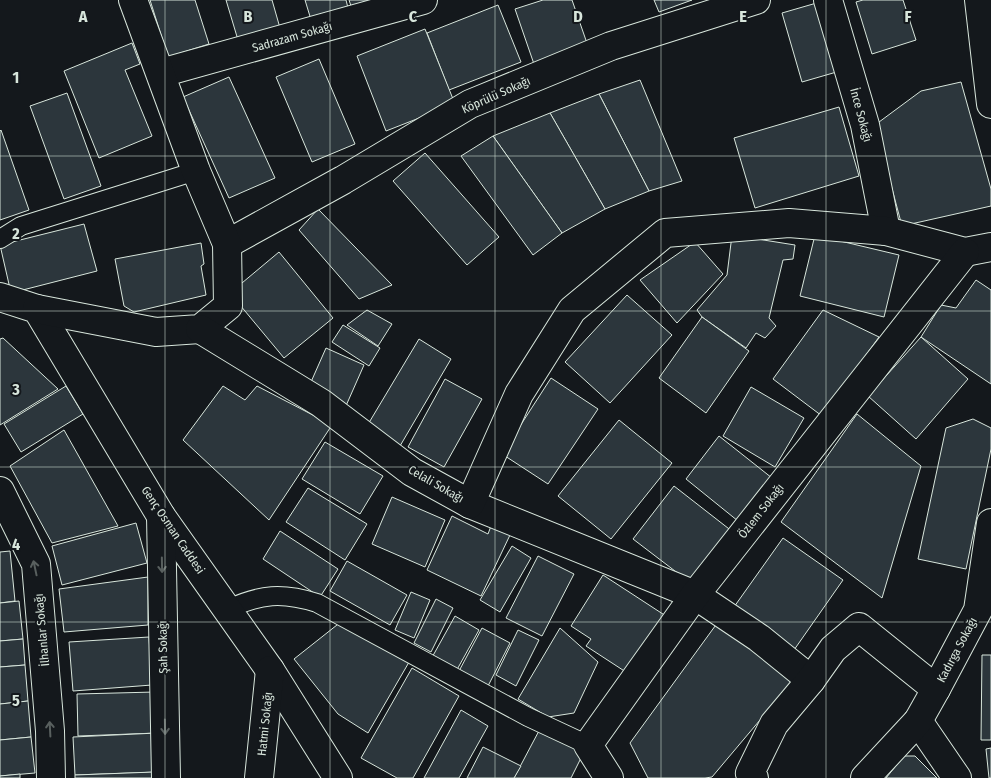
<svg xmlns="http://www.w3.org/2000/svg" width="991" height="778" viewBox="0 0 991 778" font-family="'Fira Sans Condensed',sans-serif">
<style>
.building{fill:#2c363c;stroke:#d8e6dc}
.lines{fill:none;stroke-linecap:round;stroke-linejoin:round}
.lane-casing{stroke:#d8e6dc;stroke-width:20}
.street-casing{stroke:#d8e6dc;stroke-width:30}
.lane{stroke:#14181c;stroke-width:18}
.street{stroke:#14181c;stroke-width:28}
.oneway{stroke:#59605f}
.grid{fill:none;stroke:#d8e6dc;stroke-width:1;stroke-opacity:0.55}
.labels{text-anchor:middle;stroke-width:4;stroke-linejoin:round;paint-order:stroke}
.street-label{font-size:12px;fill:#d8e6dc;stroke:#14181c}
.grid-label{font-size:16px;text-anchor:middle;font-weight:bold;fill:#d8e6dc;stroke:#14181c;stroke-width:4;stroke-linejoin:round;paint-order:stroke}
</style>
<rect width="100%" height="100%" fill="#14181c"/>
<g class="building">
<path d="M150 0H195L209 44 168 57Z"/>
<path d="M226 0H272L280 28 238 40Z"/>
<path d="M305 0H346L349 12 312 23Z"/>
<path d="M349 0H381L352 9Z"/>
<path d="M543 0H572L589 49 535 67 515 9Z"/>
<path d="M654 0H692L659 12Z"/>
<path d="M863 0H903L916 40 872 54 856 2Z"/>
<path d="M820 2 840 71 802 82 782 13Z"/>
<path d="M498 5 521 62 449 90 427 33Z"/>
<path d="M425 29 455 104 386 131 357 56Z"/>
<path d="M132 43 140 64 125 70 152 136 99 158 64 71Z"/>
<path d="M319 59 355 144 312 162 276 77Z"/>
<path d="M229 77 275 178 229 198 183 97Z"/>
<path d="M640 80 682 181 649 191 599 94Z"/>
<path d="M961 82 991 189V206L902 226 875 125 921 91Z"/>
<path d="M67 93 101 186 64 199 30 106Z"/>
<path d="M599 94 649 191 605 209 550 113Z"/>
<path d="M839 107 859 176 755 208 734 138Z"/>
<path d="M550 113 605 209 562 233 493 136Z"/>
<path d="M1 130 29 210 0 220V131Z"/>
<path d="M493 136 562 233 533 255 461 156Z"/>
<path d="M425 153 499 237 467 265 393 181Z"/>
<path d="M318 209 392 285 359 299 299 230Z"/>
<path d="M84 224 97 271 11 293 0 245Z"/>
<path d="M732 235 795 245 793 259 783 260 769 318 776 326 765 338 756 333 746 348 702 317 697 310 727 275Z"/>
<path d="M815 235 899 255 884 317 800 296Z"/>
<path d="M695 242 723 274 677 323 640 280Z"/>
<path d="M201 243 204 264 201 266 206 295 134 312 124 306 115 259Z"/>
<path d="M279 252 333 318 284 358 230 293Z"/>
<path d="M976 280 991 290V384L921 337 941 305 956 308Z"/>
<path d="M627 295 672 335 610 403 565 362Z"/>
<path d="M367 310 392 324 378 346 347 325Z"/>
<path d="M823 310 879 337 822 416 773 379Z"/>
<path d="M702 317 749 351 706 413 659 378Z"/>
<path d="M343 325 380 348 369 366 332 342Z"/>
<path d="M921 337 968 379 916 439 868 396Z"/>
<path d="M3 338 58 389 0 425V339Z"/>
<path d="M419 339 451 359 400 446 367 426Z"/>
<path d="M326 348 364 365 345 408 307 391Z"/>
<path d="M551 378 598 409 548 484 502 454Z"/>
<path d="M445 379 482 399 444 467 408 447Z"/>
<path d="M66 386 83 414 21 452 4 424Z"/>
<path d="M223 386 245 400 257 386 332 425 269 520 183 440Z"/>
<path d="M751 387 804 418 775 467 723 436Z"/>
<path d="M857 414 921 466 882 598 781 522Z"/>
<path d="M973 419 991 428V449L966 569 918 559 946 428Z"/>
<path d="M619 420 672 463 611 539 558 496Z"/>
<path d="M64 430 118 526 52 543 10 466Z"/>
<path d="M719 436 772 478 738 521 686 479Z"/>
<path d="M325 442 383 476 360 514 302 479Z"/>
<path d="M674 486 733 532 692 584 633 539Z"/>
<path d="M308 488 367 524 345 560 286 522Z"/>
<path d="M392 497 445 520 425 567 372 544Z"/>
<path d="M452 516 488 534 491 526 510 535 481 596 427 570Z"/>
<path d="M136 523 147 563 62 585 52 546Z"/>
<path d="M280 531 338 569 320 597 263 559Z"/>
<path d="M783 538 843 580 794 650 734 607Z"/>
<path d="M512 546 531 558 500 612 480 600Z"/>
<path d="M10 551 15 601 0 603V552Z"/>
<path d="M538 556 574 574 542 636 506 618Z"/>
<path d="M347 561 407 595 390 625 330 591Z"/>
<path d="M603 575 669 618 632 676 586 646 591 639 571 626Z"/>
<path d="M148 577V625L64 632 59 589Z"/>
<path d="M411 592 430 600 414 638 395 630Z"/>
<path d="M436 599 453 608 431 652 414 643Z"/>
<path d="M19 601 23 639 0 641V603Z"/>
<path d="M455 616 479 630 454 675 430 661Z"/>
<path d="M342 621 412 657 368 733 338 714 294 659Z"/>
<path d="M718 622 792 682 712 777 705 778H648L630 743Z"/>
<path d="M482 628 510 643 488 686 459 671Z"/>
<path d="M560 628 598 662 574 713 548 717 518 699Z"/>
<path d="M518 630 539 640 516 686 496 675Z"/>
<path d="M149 637 152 685 73 691 69 642Z"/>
<path d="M23 639 25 665 0 667V641Z"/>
<path d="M982 655H991V740H981Z"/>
<path d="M25 665 28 701 0 704V667Z"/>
<path d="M412 668 459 696 413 778H397L361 758Z"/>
<path d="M155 692 157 733 78 736 77 694Z"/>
<path d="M28 701 31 737 0 740V704Z"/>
<path d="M461 710 488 726 459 778H424Z"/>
<path d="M541 727 585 750 571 778H514Z"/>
<path d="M157 733 158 772 75 775 73 737Z"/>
<path d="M31 737 35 773 0 776V740Z"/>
<path d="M483 747 521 766 514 778H467Z"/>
<path d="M991 748V778H989L986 749Z"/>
<path d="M904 756H915L937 778H886Z"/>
<path d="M154 772V778H75V775Z"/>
<path d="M20 774V778H0V776Z"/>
</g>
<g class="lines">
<g class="lane-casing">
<g id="lane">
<path d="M0 239 21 226 196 171"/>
<path d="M228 609C261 594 282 592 317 603L528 717 588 745"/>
</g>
</g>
<g class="street-casing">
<g id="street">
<path d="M828 0 865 125 886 231"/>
<path d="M979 0 991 104"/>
<path d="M161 73 423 0"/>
<path d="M227 244 343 180 470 104 611 46 756 0"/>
<path d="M0 297 37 309 161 516 270 670 338 778"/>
<path d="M37 309 156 332 200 329 228 306 227 244 196 171 133 0"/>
<path d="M200 329 321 403 412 472 470 504 695 595 759 638 811 680"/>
<path d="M0 491 36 564 50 731 51 778"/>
<path d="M470 504 519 394 572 310 665 233 789 223 886 231 965 252 991 247"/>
<path d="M161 516 166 778"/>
<path d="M936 689 978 610 991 523"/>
<path d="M918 721 957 778"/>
<path d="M259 778 270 670"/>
<path d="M609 778 588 745 695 595 965 252"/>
<path d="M754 778 750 773 774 724 811 680 833 649 859 627 936 689 918 721 865 778"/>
</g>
</g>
<use href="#lane" class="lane"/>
<use href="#street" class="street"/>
</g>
<defs><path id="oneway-shaft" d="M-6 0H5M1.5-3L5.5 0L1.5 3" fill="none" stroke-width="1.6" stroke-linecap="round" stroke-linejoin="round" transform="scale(1.25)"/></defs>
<g class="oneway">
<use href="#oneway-shaft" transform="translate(162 565) rotate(89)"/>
<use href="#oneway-shaft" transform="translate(35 568) rotate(-102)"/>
<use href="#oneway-shaft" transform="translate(165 727) rotate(89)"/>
<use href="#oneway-shaft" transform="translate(50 729) rotate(-93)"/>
</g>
<path class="grid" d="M165 0V778M330 0V778M495 0V778M661 0V778M826 0V778M0 156H991M0 311H991M0 467H991M0 622H991"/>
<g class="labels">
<g class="street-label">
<text transform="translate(292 37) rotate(-16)" y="4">Sadrazam Sokağı</text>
<text transform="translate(496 95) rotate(-24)" y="4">Köprülü Sokağı</text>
<text transform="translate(861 115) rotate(75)" y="4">İnce Sokağı</text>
<text transform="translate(436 484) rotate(30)" y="4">Celali Sokağı</text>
<text transform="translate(761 511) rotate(-52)" y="4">Özlem Sokağı</text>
<text transform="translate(173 530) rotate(56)" y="4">Genç Osman Caddesi</text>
<text transform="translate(42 630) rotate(-95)" y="4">İlhanlar Sokağı</text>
<text transform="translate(163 647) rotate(-91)" y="4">Şah Sokağı</text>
<text transform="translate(957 650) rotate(-62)" y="4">Kadırga Sokağı</text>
<text transform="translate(265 724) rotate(-84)" y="4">Hatmi Sokağı</text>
</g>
</g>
<g class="grid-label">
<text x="83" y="22">A</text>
<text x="248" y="22">B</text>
<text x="413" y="22">C</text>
<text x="578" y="22">D</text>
<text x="743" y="22">E</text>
<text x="908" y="22">F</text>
<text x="16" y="83">1</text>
<text x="16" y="239">2</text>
<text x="16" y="395">3</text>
<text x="16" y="550">4</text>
<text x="16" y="706">5</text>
</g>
</svg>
